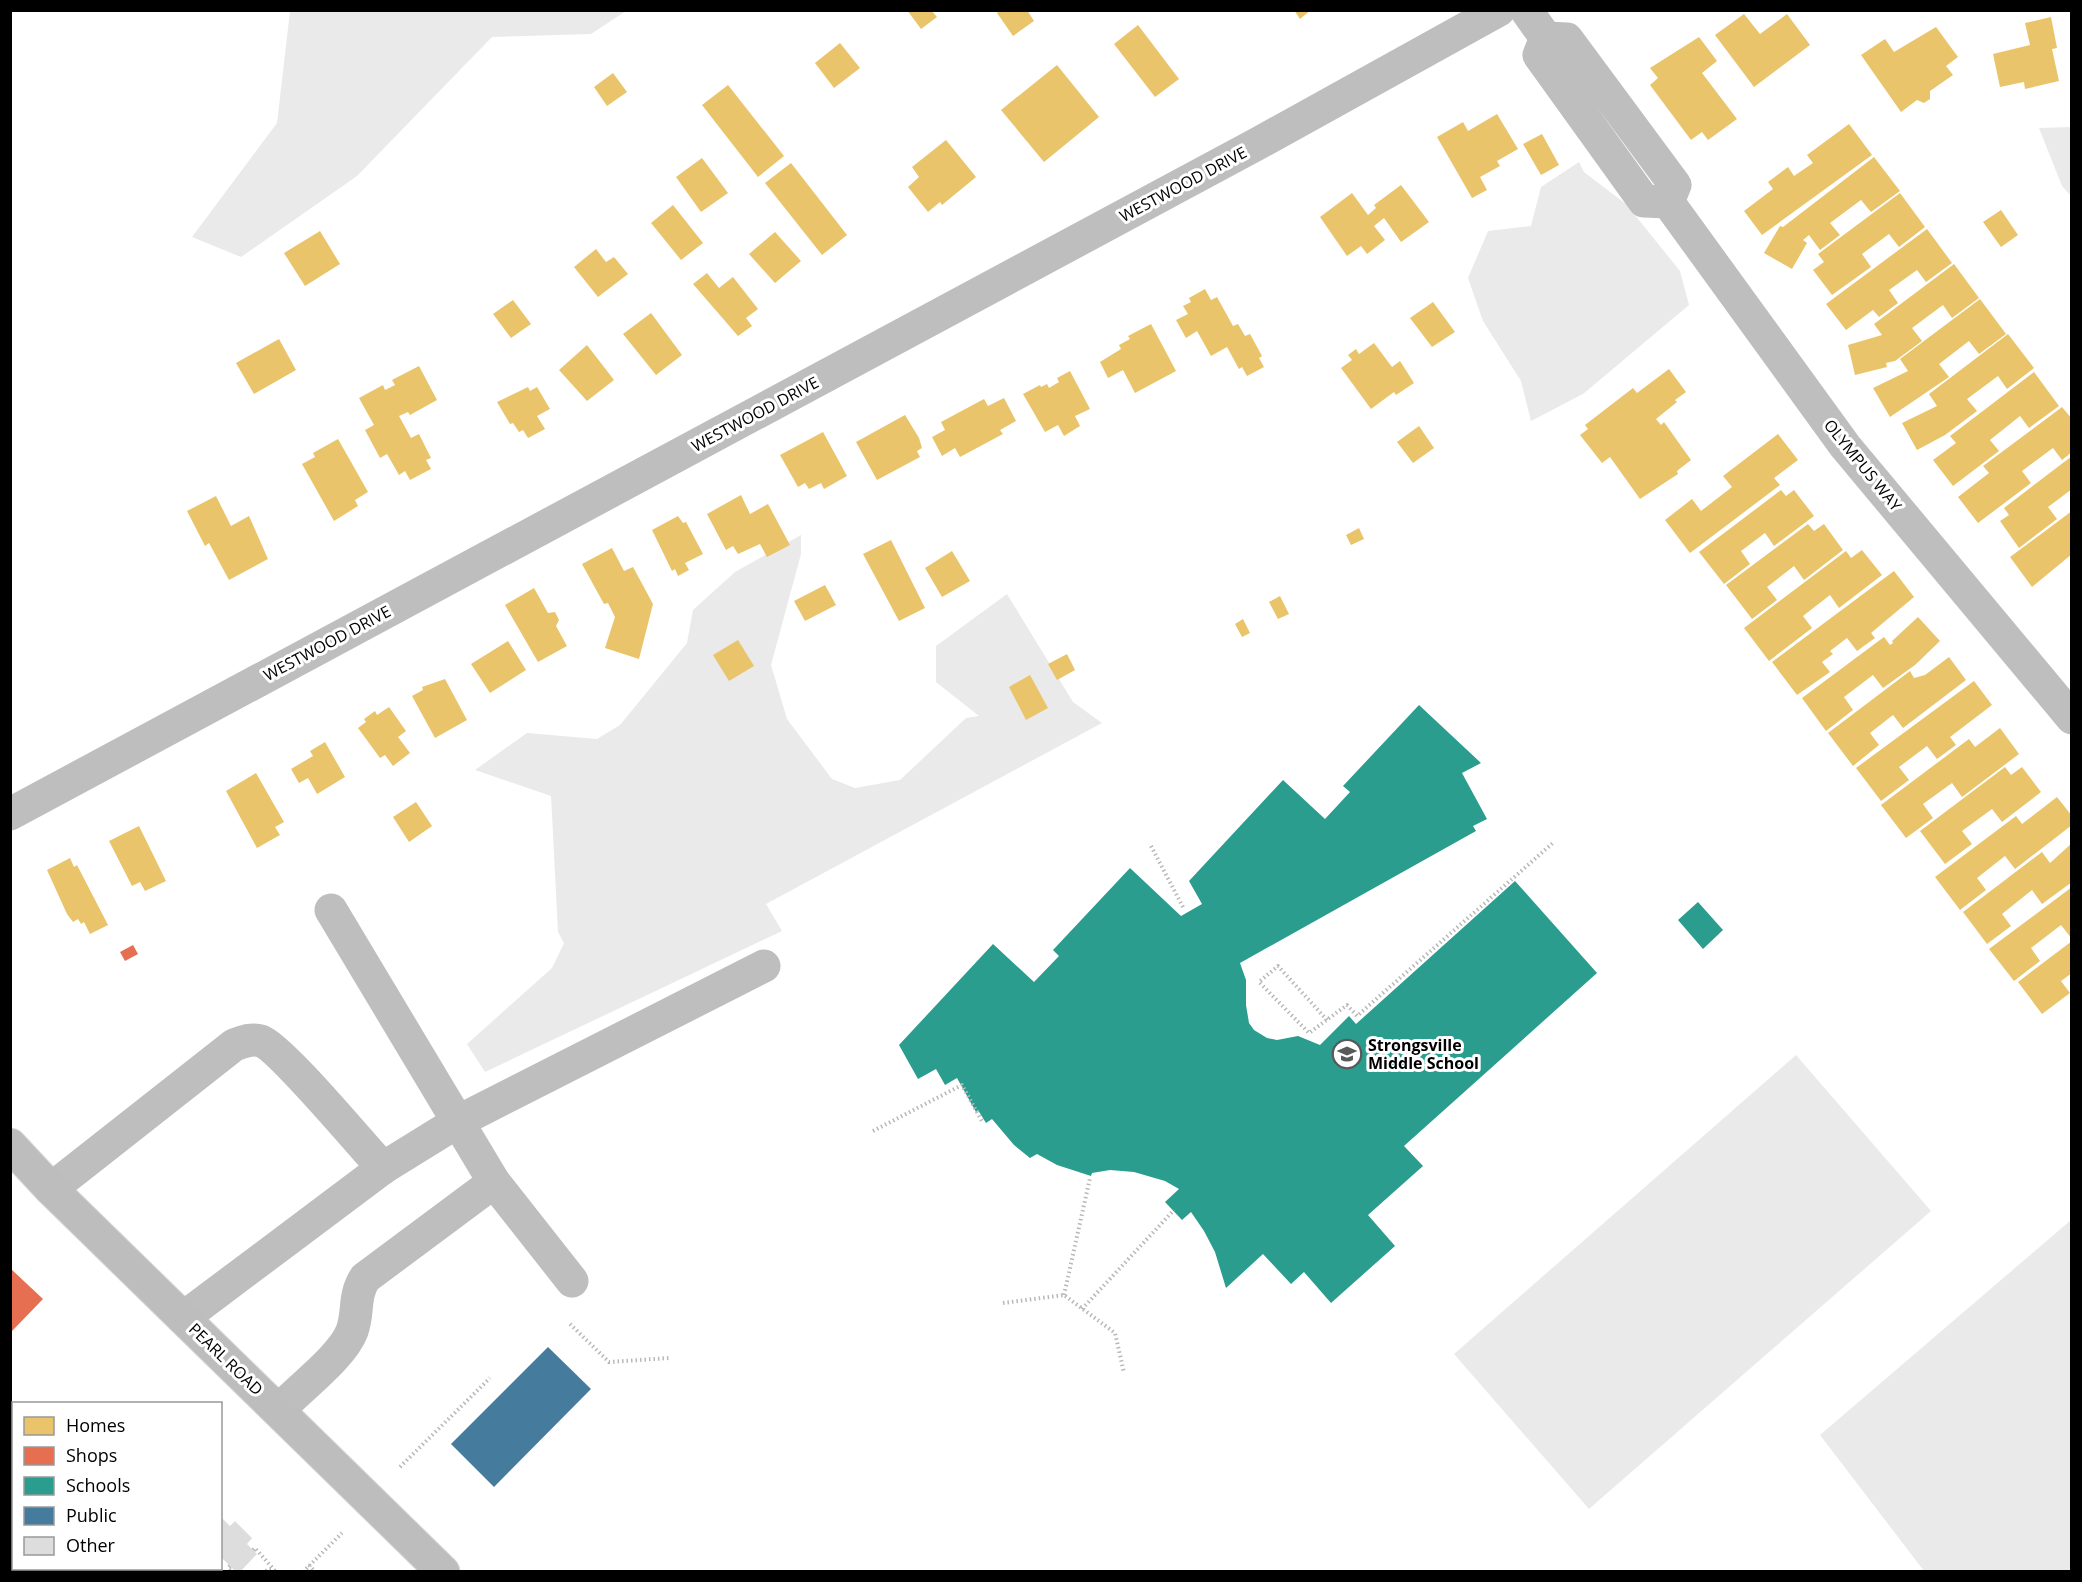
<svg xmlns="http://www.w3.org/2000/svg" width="2082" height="1582" viewBox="0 0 2082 1582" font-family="'Open Sans',sans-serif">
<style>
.green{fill:#eaeaea}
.homes{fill:#e9c46a}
.shops{fill:#e76f51}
.schools{fill:#2a9d8f}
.public{fill:#457b9d}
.building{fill:#ddd}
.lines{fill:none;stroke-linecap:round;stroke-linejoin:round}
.major-casing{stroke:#dbdbdb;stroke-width:35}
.path{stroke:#b8b8b8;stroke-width:4;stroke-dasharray:1.5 3;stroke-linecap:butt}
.minor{stroke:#bebebe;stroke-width:33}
.major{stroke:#bdbdbd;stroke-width:33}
.labels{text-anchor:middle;stroke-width:6;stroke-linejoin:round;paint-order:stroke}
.street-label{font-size:16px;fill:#000;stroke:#fff}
.poi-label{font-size:16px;font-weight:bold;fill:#000;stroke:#fff;text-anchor:start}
</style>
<rect width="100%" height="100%" fill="#fff"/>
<g class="green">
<path d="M290 11V10L626 11 591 34 492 37 357 176 241 257 192 237 277 123Z"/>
<path d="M2071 127H2072L2071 196 2062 186 2039 128Z"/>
<path d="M1579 162 1584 172 1626 204 1680 271 1689 305 1583 394 1531 421 1521 381 1483 321 1468 278 1488 231 1531 226 1541 187Z"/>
<path d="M801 535V554L771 665 787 719 832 779 855 788 900 780 966 718 979 716 936 682V646L1007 594 1073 702 1102 723 766 904 782 931 485 1072 467 1044 552 968 564 943 558 932 551 796 475 770 527 733 597 739 620 725 687 643 693 610 735 572Z"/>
<path d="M1796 1055 1931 1211 1589 1509 1454 1354Z"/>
<path d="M2071 1220V1571H1924L1820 1435Z"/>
</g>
<g class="homes">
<path d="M907 10H931L937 17 921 29Z"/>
<path d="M1000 10H1027L1034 21 1013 36 997 13Z"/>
<path d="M1294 10H1311L1300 19Z"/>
<path d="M1744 14 1760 34 1787 14 1810 45 1754 87 1715 35Z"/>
<path d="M2051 17 2057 48 2052 49 2059 81 2025 89 2024 82 2000 87 1993 54 2030 45 2025 23Z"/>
<path d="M1138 25 1179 79 1155 97 1114 44Z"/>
<path d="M1936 27 1958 57 1946 66 1953 75 1930 91V99L1924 103 1917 100 1901 112 1861 55 1885 39 1894 52Z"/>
<path d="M1699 37 1717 61 1702 73 1737 119 1708 140 1702 132 1691 140 1650 85 1658 78 1650 68Z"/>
<path d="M840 43 860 68 834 88 815 63Z"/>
<path d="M1057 65 1099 117 1044 162 1001 110Z"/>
<path d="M613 73 627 92 607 106 594 87Z"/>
<path d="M728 85 784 156 758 177 702 105Z"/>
<path d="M1497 114 1518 149 1497 161 1500 166 1480 177 1487 190 1472 198 1437 137 1463 122 1468 131Z"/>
<path d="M1849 124 1872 155 1762 235 1744 211 1773 189 1768 182 1788 167 1794 176 1813 163 1807 155Z"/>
<path d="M1542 134 1559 165 1541 175 1523 144Z"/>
<path d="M946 140 976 177 942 205 940 202 928 212 908 187 919 177 912 167Z"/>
<path d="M1874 157 1900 191 1871 212 1861 200 1830 223 1840 235 1820 250 1809 235 1803 240 1807 243 1792 269 1764 253 1780 226 1783 227Z"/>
<path d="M702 158 728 193 701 212 676 177Z"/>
<path d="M791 163 847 235 822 255 765 183Z"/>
<path d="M1401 185 1429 222 1401 242 1384 218 1374 226 1385 240 1367 254 1361 246 1347 256 1320 217 1352 193 1368 215 1376 208 1374 205Z"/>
<path d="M1900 193 1925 227 1899 247 1889 234 1862 254 1871 267 1832 295 1813 270 1824 262 1818 254Z"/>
<path d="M673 205 703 243 681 260 651 223Z"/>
<path d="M2001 210 2018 235 2001 247 1983 222Z"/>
<path d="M1927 229 1952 263 1926 282 1917 270 1889 290 1898 303 1879 317 1873 310 1846 330 1826 304Z"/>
<path d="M320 231 340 264 305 286 284 253Z"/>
<path d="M775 232 801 261 775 283 749 254Z"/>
<path d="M596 249 606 262 614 257 628 274 598 297 574 267Z"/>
<path d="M1954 264 1979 298 1952 318 1943 305 1912 328 1922 341 1895 361 1886 363 1887 367 1855 375 1848 345 1882 335 1874 324Z"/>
<path d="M707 273 719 288 733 277 758 309 746 318 752 326 738 336 693 284Z"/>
<path d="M1205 289 1211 300 1217 297 1233 326 1238 324 1245 336 1250 334 1262 356 1259 358 1264 367 1247 376 1242 367 1239 369 1227 347 1211 356 1197 331 1186 338 1176 320 1188 314 1183 306 1191 302 1189 298Z"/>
<path d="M1980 299 2006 334 1979 354 1969 341 1939 364 1949 377 1890 417 1873 388 1908 371 1900 359Z"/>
<path d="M513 300 531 324 511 338 493 314Z"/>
<path d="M1433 302 1455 332 1432 347 1410 318Z"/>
<path d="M651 313 682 355 656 375 623 334Z"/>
<path d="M1151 324 1176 371 1135 393 1123 370 1108 378 1100 362 1121 349 1119 345 1130 339 1128 336Z"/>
<path d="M2008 334 2034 368 2007 389 1998 376 1967 399 1977 411 1945 435 1917 450 1902 423 1937 406 1929 394Z"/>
<path d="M279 339 296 370 254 394 236 363Z"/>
<path d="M1374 343 1392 367 1400 361 1414 383 1396 395 1394 392 1371 409 1341 368 1352 360 1348 355 1356 349 1359 354Z"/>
<path d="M587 345 614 380 587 401 559 370Z"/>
<path d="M419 366 437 400 410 415 408 412 399 416 411 438 419 434 431 458 426 460 431 469 410 480 405 471 399 475 387 454 380 458 365 430 374 425 359 398 383 385 385 390 395 385 392 380Z"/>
<path d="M1669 369 1686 392 1675 400 1677 402 1656 419 1661 425 1664 422 1691 460 1677 471 1678 474 1640 499 1610 457 1602 463 1580 435 1588 429 1585 425 1633 388 1637 393Z"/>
<path d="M1070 371 1090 409 1075 416 1080 426 1064 436 1058 425 1045 432 1023 394 1040 385 1041 387 1047 384 1049 388 1059 382 1057 378Z"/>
<path d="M2034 372 2059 406 2029 428 2020 416 1990 440 1999 451 1953 486 1933 460 1956 443 1950 436Z"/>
<path d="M528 387 530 391 537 387 550 409 537 416 545 429 528 438 523 430 519 432 513 423 510 424 497 402Z"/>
<path d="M1004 398 1016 421 1000 430 1003 434 960 457 955 448 942 456 932 437 945 430 941 422 984 399 988 406Z"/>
<path d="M2062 407 2072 419V452L2062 460 2053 448 2022 471 2031 483 1978 523 1958 497 1989 473 1983 466Z"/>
<path d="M905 415 919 438 922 448 917 451 920 457 877 480 856 442Z"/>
<path d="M1419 426 1434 448 1413 463 1397 442Z"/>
<path d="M823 432 847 476 824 489 821 483 809 489 805 483 798 487 780 455Z"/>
<path d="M1778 434 1798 460 1774 478 1780 485 1690 553 1665 520 1692 499 1701 511 1732 487 1723 476Z"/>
<path d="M338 439 368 492 355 500 358 506 334 521 302 464 315 457 313 453Z"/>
<path d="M2072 456V489L2048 507 2057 519 2019 548 2000 521 2009 515 2004 508Z"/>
<path d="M1781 490 1786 496 1794 490 1814 516 1774 546 1765 533 1741 551 1750 564 1724 584 1699 552Z"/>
<path d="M741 495 750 514 768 504 790 545 767 557 760 544 738 554 733 546 726 550 707 514Z"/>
<path d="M216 496 231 526 249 516 268 559 229 580 209 543 205 546 187 511Z"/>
<path d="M2072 511V554L2032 587 2010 557Z"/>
<path d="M678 516 683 523 686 522 703 554 685 563 689 570 678 576 675 569 672 571 652 530Z"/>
<path d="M1808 524 1814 531 1824 524 1843 550 1804 580 1794 566 1767 587 1777 600 1752 619 1726 585Z"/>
<path d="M1359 528 1364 539 1351 545 1346 535Z"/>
<path d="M891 540 925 608 899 621 863 554Z"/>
<path d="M612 548 624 571 633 567 653 604 639 659 605 648 615 617 608 603 604 604 582 564Z"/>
<path d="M1862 550 1882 575 1839 608 1830 595 1803 616 1812 628 1769 661 1744 628 1846 551 1851 558Z"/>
<path d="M952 551 970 581 942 597 925 568Z"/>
<path d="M1894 571 1914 597 1871 633 1875 638 1857 651 1847 638 1830 651 1833 654 1822 662 1830 672 1797 695 1772 662Z"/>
<path d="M825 585 836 605 805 621 794 601Z"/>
<path d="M534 588 548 613 555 612 559 620 556 626 567 646 538 662 505 605Z"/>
<path d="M1280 596 1289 614 1278 619 1269 602Z"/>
<path d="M1918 617 1940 641 1915 665 1883 688 1873 675 1844 697 1853 710 1826 731 1802 698 1884 637 1890 645 1893 643 1892 641Z"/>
<path d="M1243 619 1250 633 1242 637 1235 624Z"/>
<path d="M738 640 754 666 729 681 713 655Z"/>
<path d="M508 641 526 670 490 693 471 664Z"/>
<path d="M1067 654 1075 670 1057 680 1048 664Z"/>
<path d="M1949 657 1966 680 1903 728 1893 715 1870 733 1879 745 1853 766 1828 733 1910 671 1914 678 1925 675Z"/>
<path d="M1030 675 1048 708 1026 720 1009 687Z"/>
<path d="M445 679 467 720 435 738 412 696 423 690 422 687Z"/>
<path d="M1974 681 1992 705 1950 737 1956 745 1937 759 1927 746 1899 767 1909 780 1881 801 1856 768Z"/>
<path d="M389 707 406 731 398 737 410 753 393 766 385 755 380 758 358 728 366 722 364 719 375 711 377 715Z"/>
<path d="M2000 728 2019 754 1962 797 1952 783 1923 804 1933 818 1906 838 1881 805 1969 739 1975 747Z"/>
<path d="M325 742 345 777 317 794 308 778 299 783 291 769 313 756 310 751Z"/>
<path d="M2005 767 2011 775 2022 767 2041 792 2002 822 1992 809 1962 831 1972 844 1945 864 1920 831Z"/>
<path d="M256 773 284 822 275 827 280 835 257 848 226 791Z"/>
<path d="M2057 797 2072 816V825L2015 869 2005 856 1977 878 1986 890 1960 910 1935 877 2016 816 2022 824Z"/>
<path d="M416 802 432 826 409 842 393 817Z"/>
<path d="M139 826 166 881 145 891 140 882 132 886 109 841Z"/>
<path d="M2072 843V882L2042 904 2032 890 2002 914 2011 926 1987 944 1963 912 2042 852 2050 863Z"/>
<path d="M70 858 74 867 77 865 108 925 90 934 84 922 81 924 78 919 73 922 67 914 47 870Z"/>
<path d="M2072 887V939L2061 925 2031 948 2040 961 2014 981 1989 949Z"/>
<path d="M2072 941V973L2061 981 2070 993 2042 1014 2018 982Z"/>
</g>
<g class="shops">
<path d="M133 945 138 954 125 961 120 952Z"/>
<path d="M10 1268 43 1299 12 1331H10Z"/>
<path d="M10 1464 14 1467V1568H119L116 1572H10Z"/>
</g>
<g class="schools">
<path d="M1419 705 1481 763 1462 773 1487 819 1473 826 1476 831 1240 963 1246 980V1005L1249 1023 1254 1030 1267 1038 1277 1040 1298 1036 1320 1045 1349 1016 1356 1024 1515 881 1597 973 1404 1146 1423 1166 1368 1215 1395 1246 1331 1303 1304 1272 1291 1284 1263 1254 1226 1288 1215 1252 1204 1231 1191 1212 1182 1220 1165 1202 1179 1189 1165 1181 1134 1172 1110 1170 1092 1173 1091 1176 1057 1165 1037 1154 1030 1158 1014 1145 992 1119 986 1123 978 1110 976 1112 957 1078 945 1085 936 1069 918 1079 899 1045 993 944 1034 982 1059 956 1053 950 1130 868 1181 916 1202 904 1189 881 1283 780 1325 819 1350 792 1343 786Z"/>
<path d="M1698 902 1723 930 1703 949 1678 920Z"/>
</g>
<path class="public" d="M548 1347 591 1389 494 1487 451 1444Z"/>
<path class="building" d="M220 1516 230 1526 235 1521 252 1538 247 1544 257 1554 240 1572H236L222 1558 220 1560Z"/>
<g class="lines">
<g class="major-casing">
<path id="major" d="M10 1145 51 1189 443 1572"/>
</g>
<g class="path">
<path d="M1151 846 1184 909"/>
<path d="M1327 1020 1278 966 1259 982 1309 1033 1347 1005 1357 1016 1554 842"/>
<path d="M873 1131 962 1085 983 1123"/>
<path d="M1064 1295 1090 1178"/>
<path d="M1003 1303 1064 1295 1115 1333 1124 1373"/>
<path d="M1082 1309 1174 1210"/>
<path d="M570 1324 609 1362 669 1358"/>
<path d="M400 1467 490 1378"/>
<path d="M253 1550 255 1548 276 1572"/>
<path d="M309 1565 315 1572"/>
<path d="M230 1566 228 1568 232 1572"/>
<path d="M170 1568 172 1572"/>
<path d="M261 1572 273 1569"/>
<path d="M303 1572 342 1533"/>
</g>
<g class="minor">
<path d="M1526 10 1546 38"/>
<path d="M1546 38 1567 39 1675 185 1668 202 1644 201 1539 55Z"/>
<path d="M1668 202 1845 446 2072 718"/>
<path d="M10 814 1257 144 1499 10"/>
<path d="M331 910 494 1182 572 1281"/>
<path d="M51 1189 234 1045C243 1042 251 1038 261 1041 281 1048 363 1147 383 1168"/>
<path d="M183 1318 383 1168 459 1121 764 966"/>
<path d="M286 1403C305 1384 343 1355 352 1331 359 1312 353 1297 365 1278L494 1182"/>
</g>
<use href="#major" class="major"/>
</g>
<defs>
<g id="school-ring" transform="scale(1.5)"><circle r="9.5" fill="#fff" stroke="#595959" stroke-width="1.5"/><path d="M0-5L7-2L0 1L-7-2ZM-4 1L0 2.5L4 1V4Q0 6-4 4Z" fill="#595959"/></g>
</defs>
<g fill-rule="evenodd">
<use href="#school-ring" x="1347" y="1054"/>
</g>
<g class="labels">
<g class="street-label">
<text transform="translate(1183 184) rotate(-28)" y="6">WESTWOOD DRIVE</text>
<text transform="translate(755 414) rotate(-28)" y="6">WESTWOOD DRIVE</text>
<text transform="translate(1863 465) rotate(51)" y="6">OLYMPUS WAY</text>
<text transform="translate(327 643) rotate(-28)" y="6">WESTWOOD DRIVE</text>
<text transform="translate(226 1359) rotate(44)" y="6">PEARL ROAD</text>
</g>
<g class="poi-label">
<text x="1368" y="1051">Strongsville<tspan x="1368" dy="18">Middle School</tspan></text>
</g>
</g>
<rect width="2082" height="1582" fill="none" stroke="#000000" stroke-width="24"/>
<rect x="12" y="1402" width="210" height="168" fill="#ffffff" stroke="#999999" stroke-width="1.5"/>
<rect x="24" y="1417" width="30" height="18" fill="#e9c46a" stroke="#999999" stroke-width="1.5"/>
<text x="66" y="1432" font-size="18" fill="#000000">Homes</text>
<rect x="24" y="1447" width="30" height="18" fill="#e76f51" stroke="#999999" stroke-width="1.5"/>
<text x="66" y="1462" font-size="18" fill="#000000">Shops</text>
<rect x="24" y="1477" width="30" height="18" fill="#2a9d8f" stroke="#999999" stroke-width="1.5"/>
<text x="66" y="1492" font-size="18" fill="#000000">Schools</text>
<rect x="24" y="1507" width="30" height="18" fill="#457b9d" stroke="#999999" stroke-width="1.5"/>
<text x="66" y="1522" font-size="18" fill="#000000">Public</text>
<rect x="24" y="1537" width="30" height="18" fill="#dddddd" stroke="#999999" stroke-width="1.5"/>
<text x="66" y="1552" font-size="18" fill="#000000">Other</text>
</svg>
